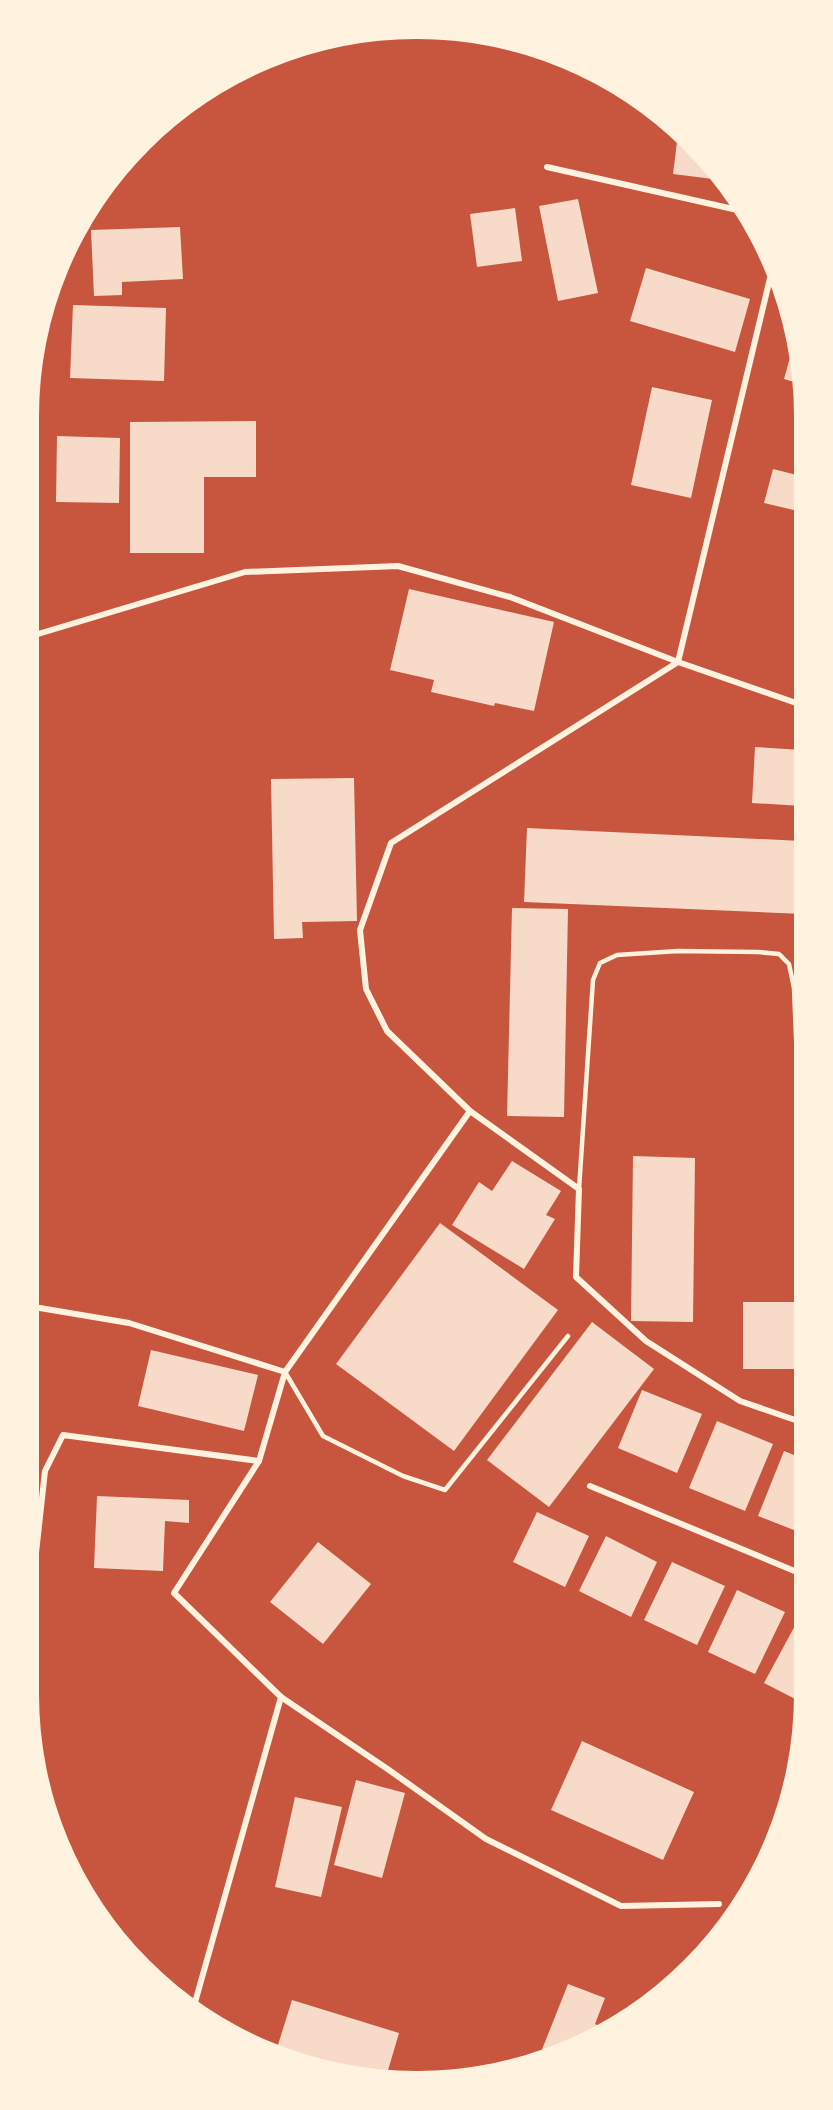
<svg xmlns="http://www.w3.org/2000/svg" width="833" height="2110" viewBox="0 0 833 2110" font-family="'Source Serif 4',serif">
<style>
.building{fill:#f7dbc8}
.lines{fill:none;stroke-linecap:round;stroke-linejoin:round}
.service{stroke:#fff3e0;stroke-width:4.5}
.minor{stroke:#fff3e0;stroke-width:6}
</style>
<rect width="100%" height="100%" fill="#c8553d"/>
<g class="building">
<path d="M678 134 708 161 721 180 673 174Z"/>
<path d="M578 199 598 293 558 301 539 206Z"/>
<path d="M515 208 522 261 477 267 470 214Z"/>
<path d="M180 227 183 279 122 282V295L94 296 91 230Z"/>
<path d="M646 268 750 299 735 352 630 321Z"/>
<path d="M73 305 166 308 164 381 70 378Z"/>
<path d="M794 343 801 366V384L784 379Z"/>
<path d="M652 387 712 400 691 498 631 485Z"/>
<path d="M256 421V477H204V553H130V422Z"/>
<path d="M57 436 120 438 119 503 56 502Z"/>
<path d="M773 469 801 476 802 512 764 503Z"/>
<path d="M409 589 554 622 534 711 495 703 494 706 431 692 434 680 390 670Z"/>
<path d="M755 747 802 750V806L752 803Z"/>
<path d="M354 778 357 921 302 922 303 938 274 939 271 779Z"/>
<path d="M527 828 802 841 803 914 524 902Z"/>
<path d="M512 908 568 909 564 1117 507 1116Z"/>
<path d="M633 1156 695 1158 693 1322 631 1321Z"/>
<path d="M512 1161 561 1191 546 1215 555 1219 524 1269 452 1225 479 1182 492 1191Z"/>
<path d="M440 1223 558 1310 454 1451 336 1364Z"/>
<rect x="743" y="1302" width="61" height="67"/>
<path d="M592 1322 654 1369 549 1507 487 1460Z"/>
<path d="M151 1350 258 1375 244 1431 138 1406Z"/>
<path d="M642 1390 702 1414 677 1473 618 1448Z"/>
<path d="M717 1421 773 1444 745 1511 689 1488Z"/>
<path d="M784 1451 804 1459V1534L758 1516Z"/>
<path d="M97 1496 189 1500V1523L165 1521 163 1571 94 1568Z"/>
<path d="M537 1512 589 1536 565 1587 513 1562Z"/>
<path d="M606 1536 657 1562 631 1617 579 1591Z"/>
<path d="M318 1542 371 1584 323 1644 270 1602Z"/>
<path d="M672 1562 725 1586 697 1645 644 1620Z"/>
<path d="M737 1590 785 1612 755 1674 708 1652Z"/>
<path d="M798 1620 804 1623 803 1703 764 1683Z"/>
<path d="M582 1741 694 1792 663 1860 551 1810Z"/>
<path d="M356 1780 405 1793 382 1878 334 1865Z"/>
<path d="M295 1797 342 1807 321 1897 275 1887Z"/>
<path d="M568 1984 605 1998 595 2024 604 2028 543 2053 541 2052Z"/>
<path d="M292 2000 399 2033 386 2077 366 2078 277 2048Z"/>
</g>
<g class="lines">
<g class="service">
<path d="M579 1189 593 980 600 963 617 955 678 951 758 952 779 954 789 964 794 988 800 1134"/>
<path d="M285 1372 323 1436 403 1476 445 1490 568 1336"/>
</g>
<g class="minor">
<path d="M547 167 742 211"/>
<path d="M772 270 678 662 391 843 360 930 366 989 387 1031 470 1111 579 1189 576 1277 646 1341 740 1401 804 1423"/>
<path d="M28 637 245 572 398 566 510 597 678 662 802 705"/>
<path d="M470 1111 285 1372 259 1461 174 1593 281 1697 389 1770 486 1839 621 1906 719 1904"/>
<path d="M28 1306 129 1323 285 1372"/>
<path d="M590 1486 804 1575"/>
<path d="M28 1556 36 1553 45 1471 63 1435 259 1461"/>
<path d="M194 2006 281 1697"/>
</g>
</g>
<path d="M0 0H833V2110H0ZM416 39H417A377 377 0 0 1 794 416V1694A377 377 0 0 1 417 2071H416A377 377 0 0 1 39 1694V416A377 377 0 0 1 416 39Z" fill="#fff3e0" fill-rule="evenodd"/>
</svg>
